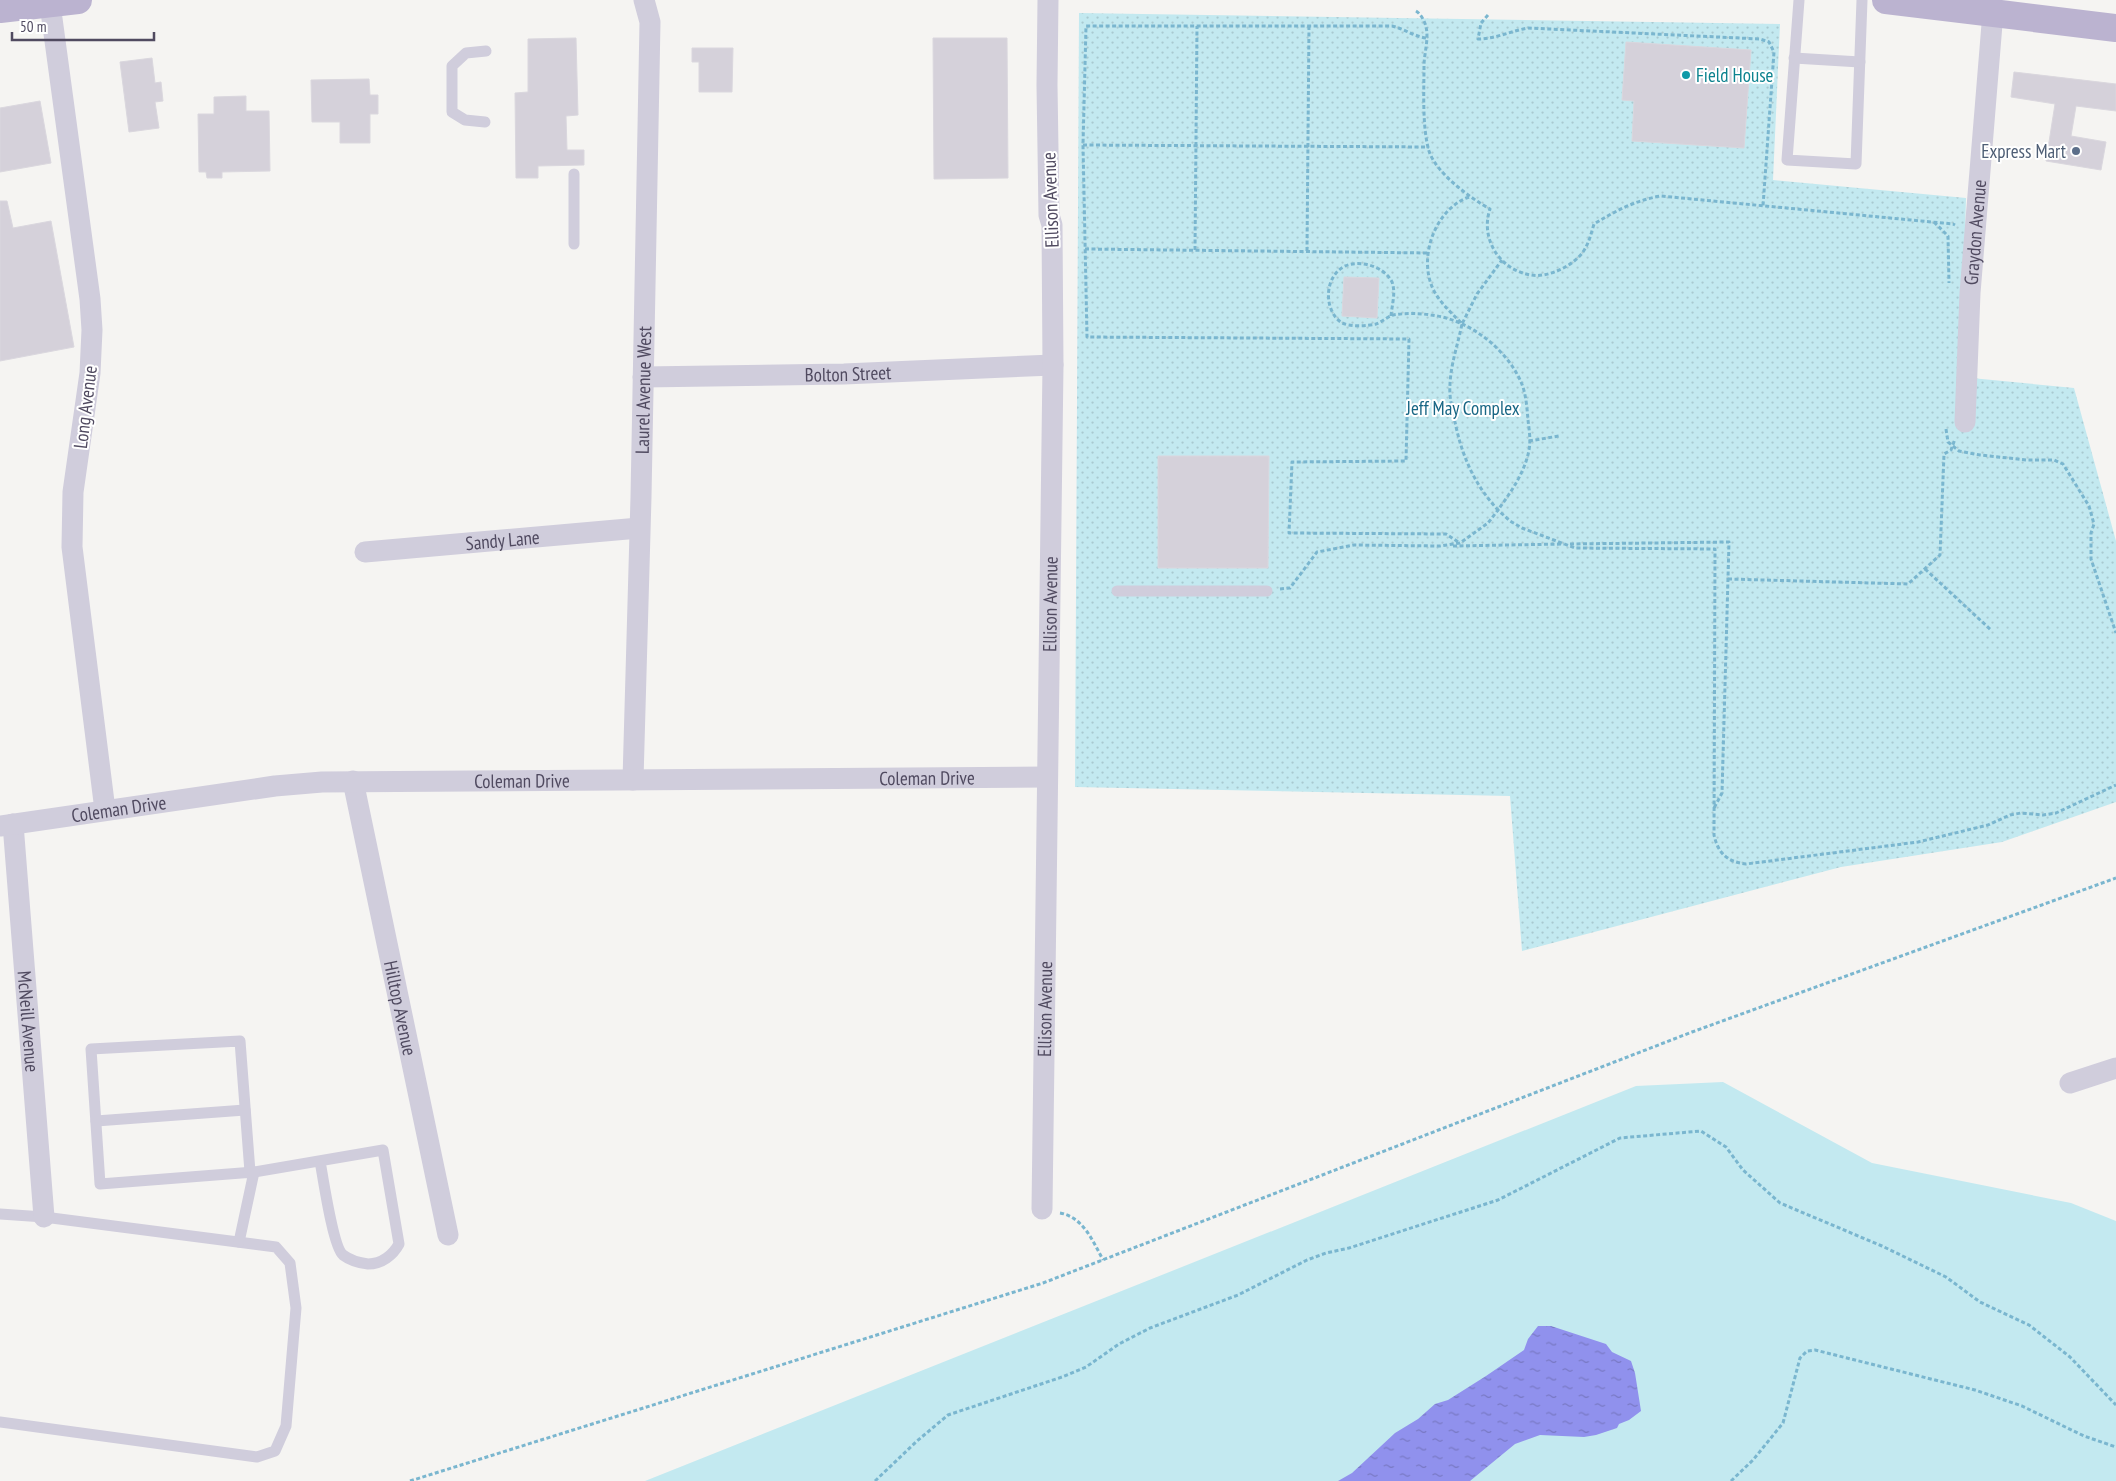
<svg xmlns="http://www.w3.org/2000/svg" width="2116" height="1481" viewBox="0 0 2116 1481" font-family="'PT Sans Narrow',sans-serif">
<style>
.green{fill:#c3e9f0}
.park{fill:url(#park-dots)}
.water{fill:url(#water-ripples)}
.building{fill:#d5d1da;stroke:#dad7de}
.lines{fill:none;stroke-linecap:round;stroke-linejoin:round}
.path{stroke:#7ab6cf;stroke-width:3;stroke-dasharray:4 2.5;stroke-linecap:butt}
.lane{stroke:#d0cddc;stroke-width:11}
.street{stroke:#d0cddc;stroke-width:21}
.primary{stroke:#bbb3d0;stroke-width:28}
.culture-dot{fill:#0f9aa8;stroke:#fff;stroke-width:2}
.service-dot{fill:#5c6f8a;stroke:#fff;stroke-width:2}
.labels{text-anchor:middle;stroke-width:4;stroke-linejoin:round;paint-order:stroke}
.culture-label{font-size:19px;fill:#0d838f;stroke:#fff;text-anchor:start}
.service-label{font-size:19px;fill:#4e5e75;stroke:#fff;text-anchor:end}
.street-label{font-size:19px;fill:#504a60;stroke:#fff}
.park-label{font-size:19px;fill:#186684;stroke:#fff}
</style>
<defs>
<pattern id="park-dots" width="8" height="8" patternUnits="userSpaceOnUse" patternTransform="scale(1.25)"><rect width="8" height="8" fill="#c3e9f0"/><path d="M2 2h.1M6 6h.1" fill="none" stroke="#a9c9d0" stroke-width="1.8" stroke-linecap="round"/></pattern>
<pattern id="water-ripples" width="26" height="14" patternUnits="userSpaceOnUse" patternTransform="scale(1.25)"><rect width="26" height="14" fill="#9091ed"/><path d="M2 4q2-2 4 0t4 0M15 11q2-2 4 0t4 0" fill="none" stroke="#7878c3"/></pattern>
</defs>
<rect width="100%" height="100%" fill="#f5f4f2"/>
<path class="green" d="M1723 1082 1872 1163 2071 1203 2116 1221V1481H645L1636 1086Z"/>
<path class="park" d="M1079 13 1780 24 1773 180 1966 198 1961 377 2074 388 2116 541V802L2002 842 1841 867 1522 951 1510 796 1075 787Z"/>
<path class="water" d="M1538 1326H1551L1606 1344 1612 1352 1631 1361 1635 1373 1641 1411 1629 1420 1619 1424 1617 1428 1596 1435 1584 1437 1540 1435 1515 1444 1470 1481H1338L1352 1473 1395 1433 1418 1419 1435 1404 1448 1400 1486 1376 1524 1350 1528 1339Z"/>
<g class="building">
<path d="M576 38 578 115 566 116 567 150H584V165L538 166V178H516L515 93 528 92V39Z"/>
<path d="M933 38H1007L1008 178 934 179Z"/>
<path d="M1626 42 1751 50 1744 148 1632 141 1634 101 1622 100Z"/>
<path d="M692 48H733L732 92H699V62H692Z"/>
<path d="M152 58 155 83 161 82 163 101 155 102 159 128 129 132 120 62Z"/>
<path d="M2014 72 2116 84V111L2076 106 2071 136 2106 142 2101 170 2046 161 2055 104 2011 97Z"/>
<path d="M369 79 370 95H378V114H370V143H340V122H312L311 80Z"/>
<path d="M246 96V111H269L270 171 222 172V178H207L206 172H199L198 114H214V97Z"/>
<path d="M40 101 51 163 0 172V108Z"/>
<path d="M0 201H7L13 228 51 221 74 347 0 361Z"/>
<path d="M1344 277 1379 278 1377 318 1342 316Z"/>
<path d="M1158 456H1269L1268 568H1158Z"/>
</g>
<g class="lines">
<g class="path">
<path d="M1416 11C1421 14 1425 22 1426 27 1429 39 1424 54 1424 66 1424 91 1422 127 1429 151 1436 173 1470 198 1490 209 1480 238 1499 270 1531 275 1548 278 1573 266 1583 252 1589 243 1591 234 1594 224 1615 211 1636 200 1661 196L1953 224 1955 225"/>
<path d="M1488 15 1481 23 1478 39C1495 39 1511 31 1528 28L1760 39 1769 42 1774 52 1763 206"/>
<path d="M1426 38C1413 36 1405 29 1392 26H1086L1083 145 1087 337 1409 339 1406 461 1292 462 1289 533 1446 534 1460 543"/>
<path d="M1083 145 1429 147"/>
<path d="M1469 197C1435 209 1417 258 1434 291 1441 304 1452 313 1462 324L1477 294 1502 260"/>
<path d="M1934 222 1948 236 1949 283"/>
<path d="M1085 249 1429 253"/>
<path d="M1195 250 1197 26"/>
<path d="M1307 251 1309 26"/>
<path d="M1391 316C1392 304 1396 293 1392 282 1384 265 1353 257 1339 270 1324 283 1325 312 1342 323 1351 327 1367 326 1376 324 1382 322 1387 317 1393 315 1405 313 1418 313 1431 315 1468 319 1506 348 1521 382 1526 393 1527 408 1528 420 1529 429 1531 440 1529 450 1525 472 1511 492 1498 510 1474 484 1462 456 1455 422 1452 410 1449 396 1450 384 1451 363 1458 344 1462 324"/>
<path d="M1946 429 1948 442 1959 451 1980 455 2027 460H2054L2063 464 2089 506 2094 524 2091 533V559L2116 633"/>
<path d="M1529 441 1559 436"/>
<path d="M1570 544 1729 542 1722 793 1714 808"/>
<path d="M1453 546 1564 544"/>
<path d="M1925 569 1991 630"/>
<path d="M1728 579 1908 584 1940 555 1944 454 1951 450 1955 439"/>
<path d="M1280 589 1290 588 1317 552 1354 545 1440 546 1460 543 1488 523 1498 510 1510 521 1522 528 1575 548 1715 549 1714 835C1718 853 1727 862 1746 864L1918 842 1988 825 2010 815 2021 813 2043 815 2056 813 2116 785"/>
<path d="M1060 1213C1083 1217 1093 1241 1103 1260"/>
<path d="M410 1481 1043 1283 1692 1032 2116 878"/>
<path d="M875 1481 917 1441 948 1415 1062 1377 1086 1367 1119 1344 1150 1328 1238 1295 1307 1260 1326 1253 1349 1248 1498 1200 1620 1138 1701 1131 1726 1147 1743 1170 1780 1203 1882 1246 1946 1277 1980 1302 2029 1325 2070 1357 2116 1405"/>
<path d="M1731 1481 1753 1460 1783 1423 1800 1358 1807 1351 1815 1350 1975 1390 2022 1406 2084 1436 2116 1447"/>
</g>
<g class="lane">
<path d="M1799 0 1787 160 1856 164 1862 0"/>
<path d="M1794 58 1860 62"/>
<path d="M485 122 465 120 452 112V66L466 53 486 51"/>
<path d="M574 174V244"/>
<path d="M1117 591H1267"/>
<path d="M96 1121 245 1110"/>
<path d="M254 1172 383 1150 399 1244C393 1255 382 1264 368 1264 359 1263 351 1261 343 1255 333 1247 323 1177 320 1161"/>
<path d="M0 1214 44 1217 276 1247 290 1263 296 1308 286 1426 275 1451 257 1457 0 1422"/>
<path d="M239 1242 254 1172 100 1184 91 1049 240 1041 250 1172"/>
</g>
<g class="street">
<path d="M50 4 90 299 92 330 90 373 73 492 72 547 105 810"/>
<path id="s1" d="M643 377 844 374 1053 365"/>
<path id="s2" d="M1965 422 1970 293 1993 12"/>
<path id="s3" d="M365 552 639 528"/>
<path id="s4" d="M633 780 641 497 650 22 644 0"/>
<path id="s5" d="M353 781 448 1235"/>
<path id="s6" d="M13 824 44 1217"/>
<path id="s7" d="M0 826 275 786 322 782 1047 777"/>
<path d="M2070 1083 2116 1068"/>
<path id="s8" d="M1042 1209 1053 365 1052 225 1049 215 1047 85 1048 0"/>
</g>
<g class="primary">
<path d="M1886 0 2116 28"/>
<path d="M0 9 78 0"/>
</g>
</g>
<circle class="culture-dot" cx="1686" cy="75" r="5"/>
<circle class="service-dot" cx="2076" cy="151" r="5"/>
<g class="labels">
<g class="culture-label">
<text x="1696" y="82">Field House</text>
</g>
<g class="service-label">
<text x="2066" y="158">Express Mart</text>
</g>
<g class="street-label">
<text transform="translate(1050 200) rotate(-92)" y="7">Ellison Avenue</text>
<text dy="7" stroke="none"><textPath href="#s2" startOffset="190">Graydon Avenue</textPath></text>
<text dy="7" stroke="none"><textPath href="#s1" startOffset="205">Bolton Street</textPath></text>
<text dy="7" stroke="none"><textPath href="#s4" startOffset="390">Laurel Avenue West</textPath></text>
<text transform="translate(85 407) rotate(-83)" y="7">Long Avenue</text>
<text dy="7" stroke="none"><textPath href="#s3" startOffset="138">Sandy Lane</textPath></text>
<text dy="7" stroke="none"><textPath href="#s8" startOffset="605">Ellison Avenue</textPath></text>
<text dy="7" stroke="none"><textPath href="#s7" startOffset="930">Coleman Drive</textPath></text>
<text dy="7" stroke="none"><textPath href="#s7" startOffset="525">Coleman Drive</textPath></text>
<text dy="7" stroke="none"><textPath href="#s7" startOffset="120">Coleman Drive</textPath></text>
<text dy="7" stroke="none"><textPath href="#s5" startOffset="232">Hilltop Avenue</textPath></text>
<text dy="7" stroke="none"><textPath href="#s8" startOffset="200">Ellison Avenue</textPath></text>
<text dy="7" stroke="none"><textPath href="#s6" startOffset="198">McNeill Avenue</textPath></text>
</g>
<g class="park-label">
<text x="1463" y="415">Jeff May Complex</text>
</g>
</g>
<path d="M12 32v8h142v-8" fill="none" stroke="#504a60" stroke-width="2.5"/>
<text x="20" y="32" font-size="15" fill="#504a60" stroke="#ffffff" stroke-width="4" paint-order="stroke">50 m</text>
</svg>
